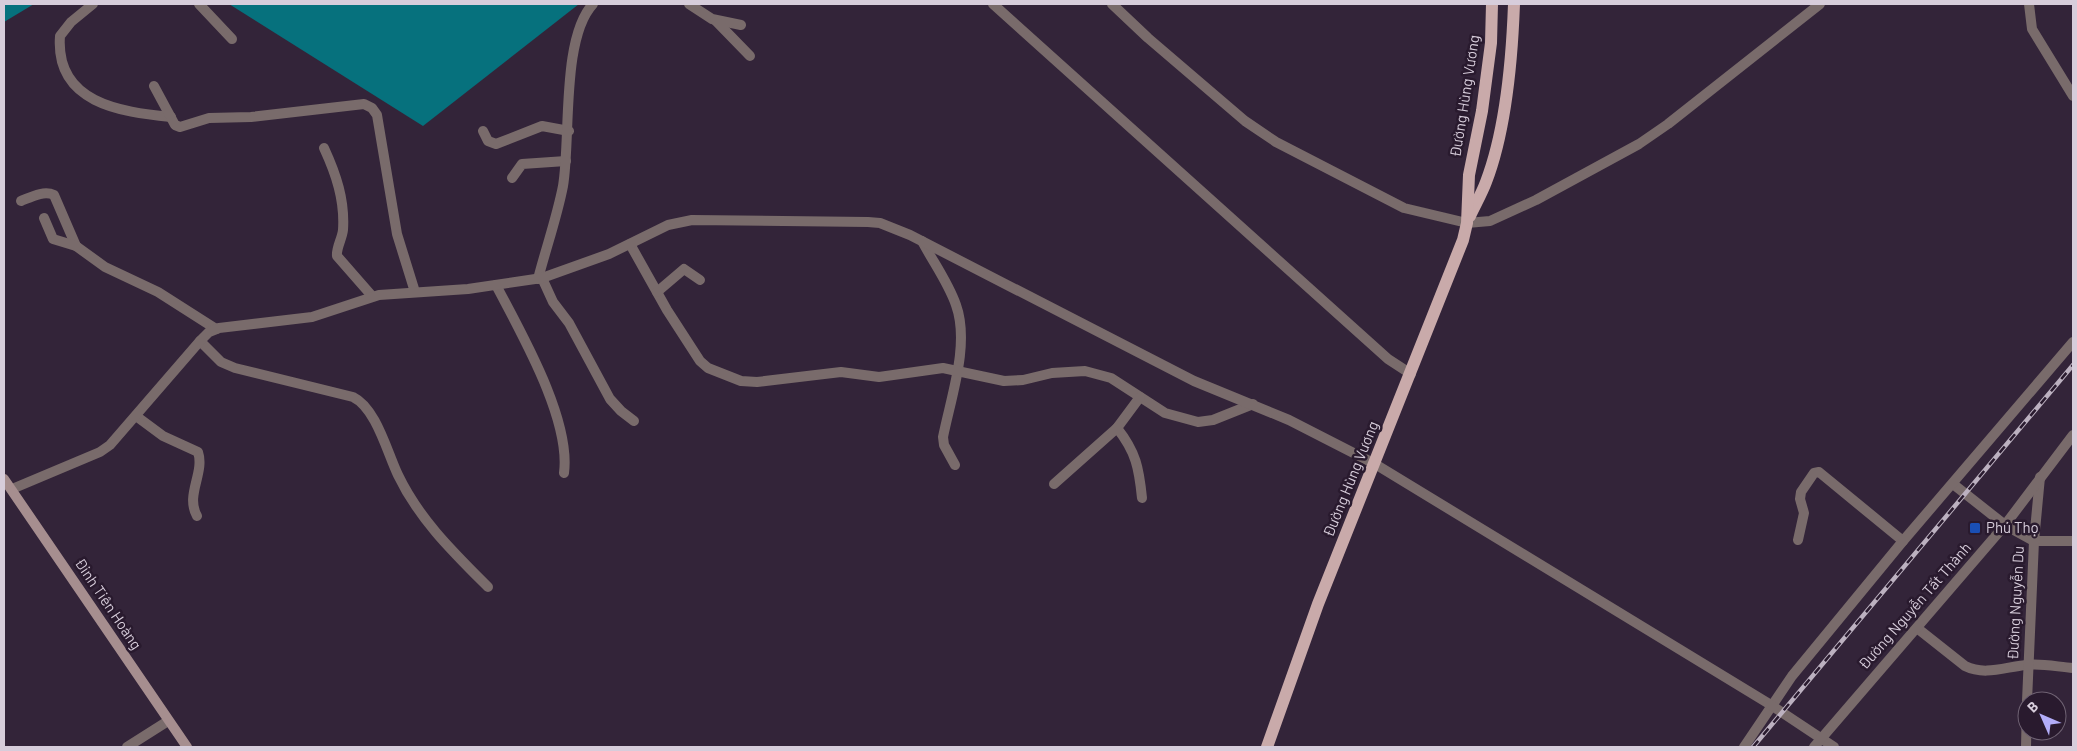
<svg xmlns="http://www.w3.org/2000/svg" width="2077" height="751" viewBox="0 0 2077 751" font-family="Barlow,sans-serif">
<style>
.water{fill:#06717d}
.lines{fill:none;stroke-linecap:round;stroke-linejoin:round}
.minor{stroke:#796b6b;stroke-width:10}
.tertiary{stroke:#796b6b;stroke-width:10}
.secondary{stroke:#a68e8f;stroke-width:10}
.primary{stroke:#c9aaaa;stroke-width:12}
.rail-casing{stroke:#bcb1c0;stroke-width:4.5}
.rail{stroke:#291a2e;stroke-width:2.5;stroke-dasharray:8;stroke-linecap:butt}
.transit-dot{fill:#1a4fb4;stroke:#291a2e;stroke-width:2}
.labels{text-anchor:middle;stroke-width:5;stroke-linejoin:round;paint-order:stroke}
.street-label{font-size:15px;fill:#d7cddb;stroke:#291a2e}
.poi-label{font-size:15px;fill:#d7cddb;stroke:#291a2e;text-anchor:start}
</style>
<rect width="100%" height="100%" fill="#332439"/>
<g class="water">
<path d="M4 4H34L4 22Z"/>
<path d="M229 4H579L423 126Z"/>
</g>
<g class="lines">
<g class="minor">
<path d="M93 4 71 22 60 36C55 103 120 112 171 117"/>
<path d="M199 4 232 39"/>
<path d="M689 4 712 19 741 25"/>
<path d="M993 4 1388 359 1411 374"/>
<path d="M1112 4 1148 38 1245 121 1276 142 1404 208 1467 223 1490 221 1536 200 1639 144 1668 124 1820 4"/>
<path d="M2029 4 2032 29 2073 96"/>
<path d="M715 20 750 56"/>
<path d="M154 86 175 125 180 127 209 118 251 117 364 104 372 108 377 115 397 234 415 292"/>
<path d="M483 131 488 141 496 144 542 126 569 131"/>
<path d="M324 148C336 174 345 200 343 230 342 239 336 248 337 256L372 296"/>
<path d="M512 178 522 164 566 161"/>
<path d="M21 201C31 197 44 190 54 195L76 246"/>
<path d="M44 218 53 239 76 246 105 267 158 292 216 329"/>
<path d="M922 241C933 262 948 282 956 305 970 344 951 397 943 437L944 445 955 465"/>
<path d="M630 244 667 310 700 361 708 368 741 381 757 382 841 372 879 377 943 368 1004 381 1023 380 1052 373 1085 371 1111 378 1165 413 1198 422 1213 420 1253 404"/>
<path d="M542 278 553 302 569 323 610 399 621 411 634 421"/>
<path d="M538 279C546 248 557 217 563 186 571 139 561 38 593 4"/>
<path d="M496 285C521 333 571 419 564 473"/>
<path d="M657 292 684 269 700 280"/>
<path d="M200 341 221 362 235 368 353 397C376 408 387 452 398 475 419 519 453 552 488 587"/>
<path d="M136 416 163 436 198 452C205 473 185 495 197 516"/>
<path d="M1117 428C1136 452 1139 468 1142 498"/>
<path d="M1054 484 1117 428 1140 397"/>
<path d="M1953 484 2005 525 2034 541H2073"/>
<path d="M1798 540 1804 513 1800 499 1801 492 1814 473 1819 472 1903 541"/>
<path d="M1917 628 1965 666C1985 676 2005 667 2026 665 2041 663 2058 667 2073 668"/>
<path d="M2027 701 2034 541 2040 477"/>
<path d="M127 747 168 721"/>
<path d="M1744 747 1792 676 1903 541 2073 342"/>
<path d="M2026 747 2027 703"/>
</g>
<g class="tertiary">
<path d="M12 489 100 452 110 445 200 341 209 332 219 328 312 317 379 295 468 289 542 278 609 254 668 225 692 220 868 222 880 223 910 235 1194 381 1289 420 1375 464 1771 705 1834 747"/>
<path d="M1814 747 2005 525 2073 435"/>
</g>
<path class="secondary" d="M4 479 187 747"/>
<g class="primary">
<path d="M1470 216C1475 205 1482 193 1486 182 1506 130 1512 59 1514 4"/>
<path d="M1267 747 1318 604 1463 240 1467 223 1469 175 1482 111 1491 43 1492 4"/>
</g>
<g class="rail-casing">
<path id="rail" d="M1753 747 2073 365"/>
</g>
<use href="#rail" class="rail"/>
</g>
<rect class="transit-dot" x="1969" y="522" width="12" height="12" rx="2.5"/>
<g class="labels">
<g class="street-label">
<text transform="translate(1465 96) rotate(-81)" y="5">Đường Hùng Vương</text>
<text transform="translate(1351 479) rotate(-68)" y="5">Đường Hùng Vương</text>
<text transform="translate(2016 603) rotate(-87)" y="5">Đường Nguyễn Du</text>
<text transform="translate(108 604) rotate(56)" y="5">Đinh Tiên Hoàng</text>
<text transform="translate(1915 606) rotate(-49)" y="5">Đường Nguyễn Tất Thành</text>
</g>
<g class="poi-label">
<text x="1986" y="533">Phú Thọ</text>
</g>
</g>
<rect width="2077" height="751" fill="none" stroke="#d7cddb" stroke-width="10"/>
<g transform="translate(2042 716) rotate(315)"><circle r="24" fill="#291a2e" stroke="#6f6273"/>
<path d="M0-4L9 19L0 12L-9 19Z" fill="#b3adf9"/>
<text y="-8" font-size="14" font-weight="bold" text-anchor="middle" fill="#d7cddb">B</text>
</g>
</svg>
